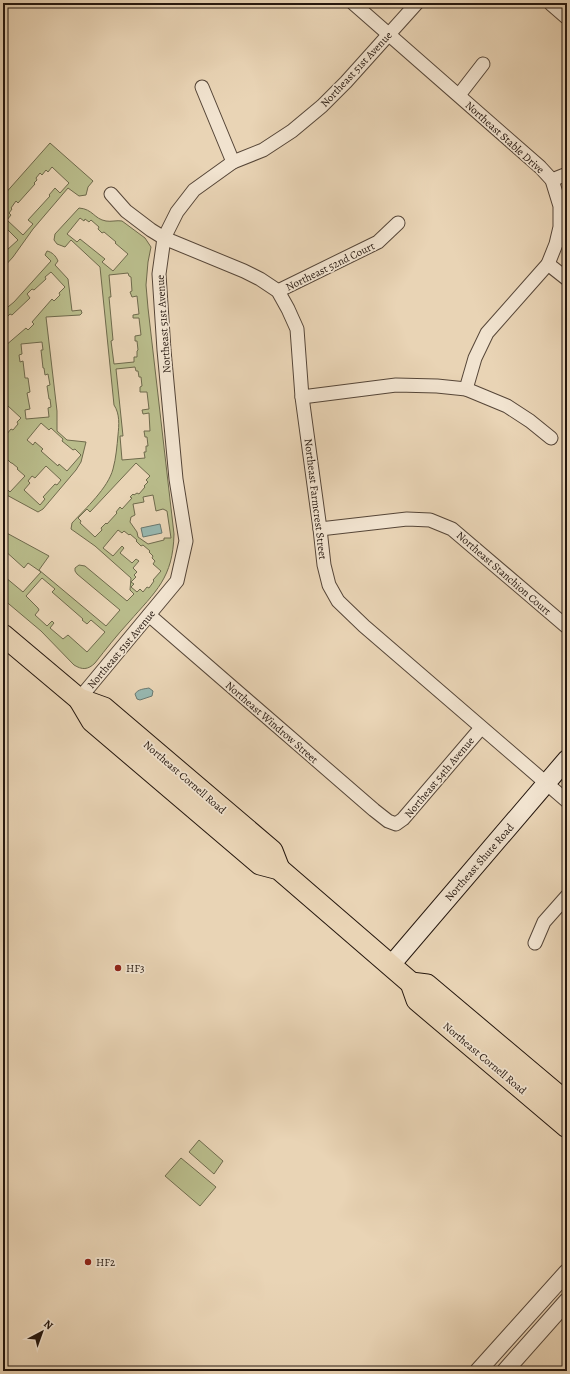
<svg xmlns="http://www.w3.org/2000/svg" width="570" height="1374" viewBox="0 0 570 1374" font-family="Alegreya,serif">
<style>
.green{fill:#b9bc8b;stroke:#6f6a4c;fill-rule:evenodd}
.water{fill:#97b8b1;stroke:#697870}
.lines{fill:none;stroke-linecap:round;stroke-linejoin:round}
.minor-casing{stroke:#564638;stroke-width:15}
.tertiary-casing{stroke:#564638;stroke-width:18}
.secondary-casing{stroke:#25170e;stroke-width:20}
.trunk-casing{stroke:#25170e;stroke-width:23}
.minor{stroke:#f1e3cf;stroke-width:13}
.tertiary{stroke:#f1e3cf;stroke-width:16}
.secondary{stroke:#f1e3cf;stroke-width:18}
.trunk{stroke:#e9d4b5;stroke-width:21}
.poi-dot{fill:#8f2418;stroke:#f1e3cf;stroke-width:1.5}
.labels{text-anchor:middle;stroke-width:3.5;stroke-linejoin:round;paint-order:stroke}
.street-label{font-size:11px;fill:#25170e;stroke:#f1e3cf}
.poi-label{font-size:11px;fill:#25170e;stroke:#f1e3cf;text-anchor:start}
</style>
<rect width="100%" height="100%" fill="#e9d4b5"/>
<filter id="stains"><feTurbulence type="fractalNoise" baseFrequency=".005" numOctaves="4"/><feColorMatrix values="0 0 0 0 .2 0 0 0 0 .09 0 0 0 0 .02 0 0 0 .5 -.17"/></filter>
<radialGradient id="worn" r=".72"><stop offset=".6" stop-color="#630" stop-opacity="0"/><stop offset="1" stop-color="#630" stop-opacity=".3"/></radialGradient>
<g class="green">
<path d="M50 143 93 181 88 187 86 195 79 196 68 188 33 229 13 257 3 268V246L7 250 18 240 3 225V196ZM52 167 69 183 60 193 55 188 49 195 50 196 28 220 33 224 23 235 7 220 11 215 9 213 12 209 11 208 16 201 18 203 35 184 34 183 37 180 36 178 40 173 42 175 46 170 48 172Z"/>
<path d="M79 208C93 209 94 219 106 221 111 222 117 220 122 221L145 238 151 247 148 262 146 285 148 308 174 534C173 578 156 591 129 622 117 635 106 649 95 663 88 670 82 670 74 665L41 631 3 599V579L5 577 23 592 41 572 28 563 24 568 3 549V531L49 556 39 570 106 626 120 610 77 574 75 571V568L79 565 85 566 127 601 134 594 130 590 131 578 95 546 71 529 72 523C86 508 108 488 113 469 116 458 117 446 118 435 119 425 120 414 114 405L100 267 71 240 65 247 57 244 54 240 55 234ZM80 218 84 221 85 219 89 222 91 220 99 227 98 229 102 233 104 232 116 242 115 243 128 254 113 271 102 262 105 259 80 239 77 242 67 234ZM128 273 129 276 131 277 132 291 130 292 132 297 137 296 139 314 133 315V318H139L141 335 135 336V341H137L138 350 137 351V357H134V362L114 364 111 341 113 340 109 297H111L109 275ZM135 367 136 371H138L139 377H141L142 386 140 387V392H147L149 409 142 410 143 414 149 413 150 431H144L145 437H147L148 446H146V452H144L145 458 122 460 120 436H123L116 369ZM136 463 150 476 146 480 148 482 144 486 145 487 139 494 137 493 134 495 133 494 130 497 132 498 122 509 120 507 116 512 117 513 107 524 106 523 101 528 102 530 95 537 80 523 81 521 78 518 87 509 90 512ZM153 495 156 511 163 509 167 511 171 538H164V540L148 544 138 537 137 532 130 522 131 517 135 515 133 504 144 502 143 497ZM118 530 122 533 124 531 129 535 130 534 137 540 136 541 141 546 143 545 150 551 149 552 153 556 152 558 155 561 153 564 161 571 153 580 154 581 149 588 147 587 143 592 140 589 137 592 131 587 134 584 131 582 136 577 134 575 137 572 133 568 139 561 136 559 132 563 120 553 124 548 122 546 113 556 103 548ZM42 578 55 589 52 592 83 619 82 620 87 624 91 620 105 632 87 652 68 635 63 639 50 628 54 623 52 621 47 626 35 615 39 610 38 608 26 596Z"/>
<path d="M47 251C52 252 56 256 58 261L55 265 68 279 72 311 81 310 82 313 80 315 46 317 57 411V431L67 440 86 442 81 462 76 470 43 509 38 512 3 493V482L5 484 4 486 10 492 25 476 17 469 18 468 12 463H11L3 455V433L6 435 11 429 13 430 18 424 17 422 21 418 8 406 3 411V344L5 346 26 328 28 330 34 324 32 322 52 299 54 301 60 295 59 293 65 287 51 272 45 277 46 279 34 290 32 289 27 294 30 298 12 315 10 314 5 319 3 316V311L14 302 51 261 45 255ZM42 342 43 350H41L43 368H44L45 375 48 374 50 385 47 386 49 399H50L51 407 48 408 49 417 26 419 25 410 30 409 27 393 30 392 28 378H25L23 361 20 362 19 355 22 354 21 344ZM41 423 49 430 51 428 63 439 62 441 73 450 75 449 81 455 67 471 59 464 58 466 41 451 43 449 35 442 33 445 27 440ZM46 466 61 480 57 485 55 484 43 497 45 499 40 505 24 490 30 483 28 481 32 476 35 478Z"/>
<path d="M199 1140 223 1161 214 1174 189 1152Z"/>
<path d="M181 1158 216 1187 200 1206 165 1176Z"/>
</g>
<g class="water">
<path d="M160 524 162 533 143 537 141 528Z"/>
<path d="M149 688 153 691 152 696 140 700 137 699 135 694C138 689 144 689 149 688Z"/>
</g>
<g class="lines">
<g class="minor-casing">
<g id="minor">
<path d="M353 3 540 167 552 180 560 206V227L556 244 548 264 487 333 475 358 466 389"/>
<path d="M202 87 233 162"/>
<path d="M459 95 483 64"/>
<path d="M552 180 567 174"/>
<path d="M111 194 126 211 151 230 164 238 244 271 260 279 278 291 288 309 297 329 302 397 320 529 324 565 329 585 338 601 364 626 567 801"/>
<path d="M548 264 567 279"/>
<path d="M278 291 378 242 398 223"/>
<path d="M302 397 396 385 437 386 466 389 507 406 530 421 551 438"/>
<path d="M320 529 407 519 430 520 452 529 567 627"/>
<path d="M149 615 374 810 388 821 396 824 403 819 481 728"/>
<path d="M79 699 177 581 186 541 176 479 164 350 159 274 164 238 177 212 194 190 233 162 263 150 292 131 322 106 346 82 417 3"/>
<path d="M535 943 544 922 567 896"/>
</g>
</g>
<g class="tertiary-casing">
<g id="tertiary">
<path d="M552 3 567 16"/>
<path d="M478 1371 567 1272"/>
<path d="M505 1371 567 1301"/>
</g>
</g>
<g class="secondary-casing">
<path id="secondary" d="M391 965 567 759"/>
</g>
<g class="trunk-casing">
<g id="trunk">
<path d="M3 635 79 699 92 721 260 864 279 869 411 983 417 1000 567 1127"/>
<path d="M79 699 104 708 272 851 279 869"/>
<path d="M411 983 427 985 567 1103"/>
</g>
</g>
<use href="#minor" class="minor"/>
<use href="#tertiary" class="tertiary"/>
<use href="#secondary" class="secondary"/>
<use href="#trunk" class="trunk"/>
</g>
<g class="poi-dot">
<circle cx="118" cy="968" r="4"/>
<circle cx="88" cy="1262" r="4"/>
</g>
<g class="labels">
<g class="street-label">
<text transform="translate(356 69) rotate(-47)" y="4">Northeast 51st Avenue</text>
<text transform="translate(505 137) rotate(42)" y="4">Northeast Stable Drive</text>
<text transform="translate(330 266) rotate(-26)" y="4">Northeast 52nd Court</text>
<text transform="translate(163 324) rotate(-94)" y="4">Northeast 51st Avenue</text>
<text transform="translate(316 499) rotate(83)" y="4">Northeast Farmcrest Street</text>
<text transform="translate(504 573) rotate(41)" y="4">Northeast Stanchion Court</text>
<text transform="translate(121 649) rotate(-50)" y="4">Northeast 51st Avenue</text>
<text transform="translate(272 722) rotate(41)" y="4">Northeast Windrow Street</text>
<text transform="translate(185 777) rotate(41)" y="4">Northeast Cornell Road</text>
<text transform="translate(439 777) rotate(-50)" y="4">Northeast 54th Avenue</text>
<text transform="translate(479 862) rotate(-49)" y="4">Northeast Shute Road</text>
<text transform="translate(485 1058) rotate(40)" y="4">Northeast Cornell Road</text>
</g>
<g class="poi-label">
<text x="126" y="972">HF3</text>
<text x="96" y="1266">HF2</text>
</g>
</g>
<rect width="570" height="1374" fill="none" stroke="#e9d4b5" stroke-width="16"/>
<rect x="4" y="4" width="562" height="1366" fill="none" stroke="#25170e" stroke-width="2"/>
<rect x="8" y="8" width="554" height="1358" fill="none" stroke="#25170e"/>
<g transform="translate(42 1332) rotate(41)" stroke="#f1e3cf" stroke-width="3" paint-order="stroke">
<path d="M0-3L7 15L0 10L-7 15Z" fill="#25170e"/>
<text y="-6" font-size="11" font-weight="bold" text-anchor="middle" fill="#25170e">N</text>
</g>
<rect width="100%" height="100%" filter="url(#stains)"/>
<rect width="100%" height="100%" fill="url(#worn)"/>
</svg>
